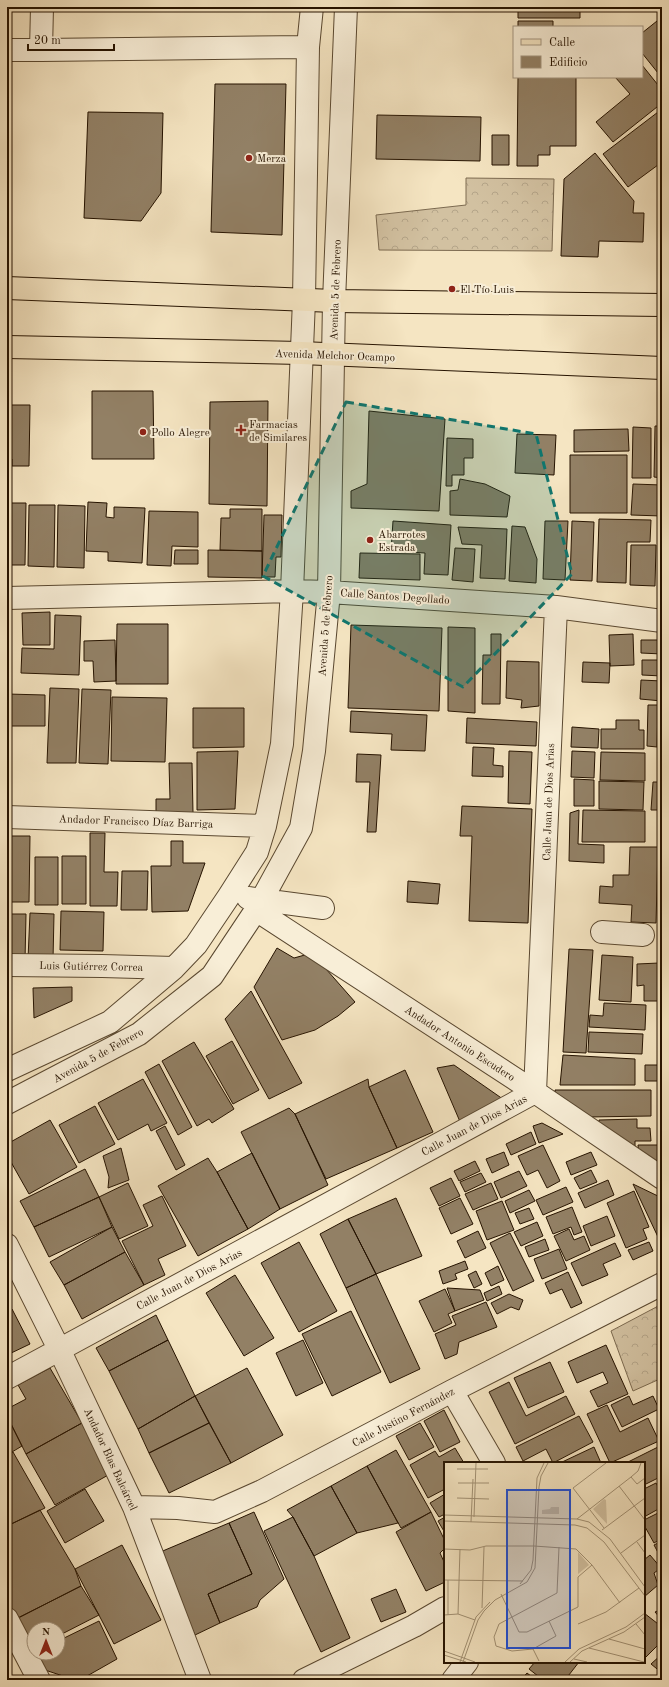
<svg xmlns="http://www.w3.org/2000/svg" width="669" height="1687" font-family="'Old Standard TT',serif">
<defs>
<pattern id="forest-crowns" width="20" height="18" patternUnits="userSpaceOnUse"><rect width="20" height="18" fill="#d2c1a1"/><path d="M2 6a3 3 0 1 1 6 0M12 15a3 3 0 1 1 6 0" fill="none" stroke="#b4a589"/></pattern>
</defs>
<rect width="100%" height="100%" fill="#f5e5c2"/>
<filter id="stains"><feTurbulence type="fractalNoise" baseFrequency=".005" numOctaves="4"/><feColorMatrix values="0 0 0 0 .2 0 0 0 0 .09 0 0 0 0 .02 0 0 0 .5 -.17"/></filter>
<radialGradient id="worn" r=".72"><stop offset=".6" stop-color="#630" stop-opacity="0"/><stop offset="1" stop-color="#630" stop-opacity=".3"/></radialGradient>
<!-- forest -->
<path fill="url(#forest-crowns)" stroke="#7c6a50" d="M466,178L554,179L552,251L379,250L376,215L466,205Z
M662,1304V1378L633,1391L611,1331Z"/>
<!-- building -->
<path fill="#928065" stroke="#261300" d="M518,7H580V18H518Z
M662,17V78L642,53V33Z
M518,21H553V27H518Z
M642,65L662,90V103L613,142L596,122L630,94L615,77H642Z
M518,77H576V146H550V155H538V166H517Z
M215,84H286L282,235L211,232Z
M662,109V162L628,187L603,154Z
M88,112L163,113L161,193L141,221L84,218Z
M377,115L481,117L480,161L376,159Z
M492,135H509V165H492Z
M595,153L634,201L633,213H644L643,242L599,241L598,257L561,256L564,179Z
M92,391H153L154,459H92Z
M268,401L267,506L209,504L210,402Z
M7,405H30L29,466H12V459H7Z
M369,411L445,419L439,511L351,508V491L367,484Z
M655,426H662V478L654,477Z
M633,427L651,428V478H632Z
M628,429L629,451L574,452V430Z
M517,434L556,435L554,475L515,473Z
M447,438L473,439V458H464V475H452V486H446Z
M570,455H627V513H570Z
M460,479L485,484L510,496L507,517L450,515V491L458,490Z
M633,484L662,485V516L631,515Z
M88,502L107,503L106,517L114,518V507L145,508L142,563L108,561V552L86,551Z
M7,503H26L25,565H7Z
M29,505H55L54,567L28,566Z
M58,505L85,506L84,568L57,567Z
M230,509H262V551L220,550L221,518H230Z
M149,511L198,512V547L172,546L171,566L147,565Z
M264,515H282L281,557H276L275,577H262Z
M599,519L651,520L650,542H627L626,583L597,582Z
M393,521L451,525L448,575L424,574L425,553L391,551Z
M545,521H568L565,580L543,579Z
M572,521L594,522L592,581L570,580Z
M512,526L525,527L537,559L536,583L509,581Z
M458,527L507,529L505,579L480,578L482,545L462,544Z
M631,545H656L655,586L630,585Z
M455,548L475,549L473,582L452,580Z
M175,550H198V564H174Z
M208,550L262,551V578L208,577Z
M360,553L420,554V580L359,578Z
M50,612V645H23L22,613Z
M55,615L81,616L79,675L21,673L22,648L54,649Z
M117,624H168V684H116Z
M351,625L442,628L439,711L348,708Z
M448,627L475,628V713L448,711Z
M491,634H501L500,704H482L483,655H491Z
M633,634L634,665L610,666L609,635Z
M115,640L116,681L94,682L93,661H84V641Z
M641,640H662V654L641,653Z
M642,660H662V676L642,675Z
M507,661L539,662V706L521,708L522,700L506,698Z
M583,662L610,663L609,683L582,682Z
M641,680L662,681V701L640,699Z
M50,688L79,689L76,763H47Z
M82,689L111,690L108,764L79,763Z
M7,694L45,695V726H7Z
M112,697L167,698L165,762L111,761Z
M648,705H658L657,747L647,746Z
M193,708H244V747L193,748Z
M351,711L427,715L425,751L391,750L392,734L350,732Z
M467,718L537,722L536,746L466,743Z
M616,720H639V730H644V749H601V729H616Z
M572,727L599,729L598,748L571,747Z
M473,747L494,748L493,765L503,766V777L472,776Z
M238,751L235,809L197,810V752Z
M509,751L532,752L530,804L508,803Z
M572,751L595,752L594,778L571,777Z
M601,752L645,753V781L600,780Z
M357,754L381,755L376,832H367L370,782H356Z
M169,763H192L193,813L156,814V799H170Z
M574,779L594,780V806H574Z
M599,781L644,782L643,810L599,809Z
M653,782H662V810H651Z
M462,806L532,809L528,923L469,921L472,836H460Z
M579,810L578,844L604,845V863L569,861L570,813Z
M583,810L645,811V842H582Z
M90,833H105L104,872H118L117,906H90Z
M7,836H30L29,902H7Z
M171,841H183V863H205L188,911L152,912L151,866H171Z
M630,847H658L656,923L631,922L632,905L599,903L600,886L613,887V875H629Z
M62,856H86V904H62Z
M35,857H58V905H35Z
M122,871H148L147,910H121Z
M662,873V924H660Z
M408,881L440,884L438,904L407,902Z
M61,911L104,912L103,951L60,950Z
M30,913L54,914L53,960L28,959Z
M7,914H26L25,961L7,960Z
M277,948L294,958L312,953L355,1002L338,1016L315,1030L282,1040L254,987Z
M569,949L593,950L586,1053L563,1052Z
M602,955L633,957L631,1002L599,1000Z
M659,963V1001H644V985L637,986V964Z
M72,987V1001L34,1018L33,988Z
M251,991L302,1083L269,1099L225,1019Z
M604,1003L646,1005L645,1030L589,1027L590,1015L603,1016Z
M589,1032L643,1034L642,1054L588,1052Z
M232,1041L259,1090L233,1104L206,1056Z
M194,1042L234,1109L212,1123L209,1119L197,1126L162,1061Z
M563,1055L635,1059V1085H560Z
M159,1064L192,1127L178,1135L145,1072Z
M454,1065L510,1104L461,1124L437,1068Z
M645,1065H662V1081H645Z
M405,1070L433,1132L397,1148L369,1087Z
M143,1079L167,1123L151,1131L148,1124L118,1140L98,1103Z
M368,1079L369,1087L397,1148L326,1179L295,1114Z
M555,1090H651V1116L588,1117L556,1101Z
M658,1092H662V1117H658Z
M95,1106L115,1144L79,1163L59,1125Z
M289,1108L295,1114L328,1185L280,1209L241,1132Z
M637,1119V1128H650L651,1141H635V1154L599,1131V1120Z
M50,1120L77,1167L29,1194L7,1155V1144Z
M542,1123L563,1134L539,1143L533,1126Z
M165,1126L185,1165L176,1170L156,1131Z
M531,1132L536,1144L511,1155L506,1144Z
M658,1132H662V1170L639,1155L638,1145H658Z
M543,1145L560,1181L547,1188L538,1170L527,1175L518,1156Z
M121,1148L129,1180L108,1188L109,1177L103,1156Z
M504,1152L509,1165L492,1173L486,1159Z
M591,1152L597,1165L571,1175L566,1162Z
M252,1153L280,1209L248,1229L217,1172Z
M208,1158L217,1172L248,1229L198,1256L158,1186Z
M475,1161L480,1171L459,1181L454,1171Z
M85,1169L99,1197L34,1227L20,1201Z
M591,1170L597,1182L580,1189L574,1178Z
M519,1171L527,1186L501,1198L494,1182Z
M481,1173L486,1182L465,1192L460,1182Z
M451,1178L460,1196L439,1206L430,1188Z
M608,1180L614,1195L585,1208L578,1193Z
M128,1183L148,1226L119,1239L99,1197Z
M491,1183L498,1199L473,1210L465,1194Z
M633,1184L662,1198V1235L658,1237Z
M566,1187L573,1202L543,1215L536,1200Z
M529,1190L535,1201L510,1213L505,1201Z
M634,1191L649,1227L643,1229L647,1239L626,1248L607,1203Z
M162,1196L186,1246L158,1259L165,1275L144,1285L122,1241L153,1226L143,1205Z
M99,1197L112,1227L49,1257L34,1227Z
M396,1198L422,1256L376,1274L348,1219Z
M460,1198L473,1224L451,1234L439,1208Z
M502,1201L514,1230L487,1240L476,1211Z
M572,1207L582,1232L574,1235L571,1227L553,1234L546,1217Z
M529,1208L534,1219L520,1224L515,1213Z
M607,1216L615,1236L591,1246L583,1226Z
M348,1219L376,1274L346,1288L320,1234Z
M537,1222L543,1236L521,1246L514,1232Z
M112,1227L125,1252L64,1285L50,1262Z
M569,1229L574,1240L584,1236L590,1250L566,1261L554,1236Z
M478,1231L486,1248L465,1258L457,1241Z
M510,1233L534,1281L513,1291L490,1243Z
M545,1239L549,1250L529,1257L525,1247Z
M299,1242L337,1311L299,1332L261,1263Z
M649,1242L653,1251L633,1260L628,1250Z
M615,1243L621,1256L603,1264L608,1275L582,1286L571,1263Z
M559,1249L567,1269L542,1279L534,1259Z
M125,1252L144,1285L82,1319L64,1285Z
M465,1261L468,1269L455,1274L457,1279L443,1284L439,1271Z
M498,1266L504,1280L491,1286L485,1273Z
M476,1271L482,1284L474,1288L468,1275Z
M568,1272L582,1303L571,1308L562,1289L550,1294L545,1283Z
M376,1274L420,1369L390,1383L346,1288Z
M235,1275L274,1338L244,1356L206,1293Z
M499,1286L502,1294L487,1301L484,1293Z
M447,1288L480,1290L484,1300L455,1311Z
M445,1289L455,1311L448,1314L452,1323L434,1332L419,1301Z
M509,1294L523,1300L519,1310L511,1307L497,1314L491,1303Z
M486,1302L497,1327L459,1342L457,1354L445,1359L435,1334L456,1325L452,1316Z
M12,1309L30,1344L7,1355V1312Z
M351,1311L381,1372L332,1396L302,1334Z
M156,1315L168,1340L109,1371L96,1348Z
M168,1340L195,1396L138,1429L109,1371Z
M303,1340L323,1383L296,1396L276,1353Z
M606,1345L628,1394L598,1407L590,1391L608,1383L603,1372L577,1383L568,1362Z
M550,1362L564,1392L528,1408L514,1378Z
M50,1368L82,1423L26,1454L7,1416V1409L26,1399L18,1385Z
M247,1368L283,1435L231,1463L195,1396Z
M509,1382L526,1416L566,1396L575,1414L515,1444L489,1392Z
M195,1396L209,1423L149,1453L138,1429Z
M629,1396L633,1405L653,1396L659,1409L622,1427L611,1405Z
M607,1405L620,1432L648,1418L659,1441L610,1463L587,1414Z
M444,1410L460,1442L440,1452L424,1421Z
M7,1416L22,1446L7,1455Z
M579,1416L593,1442L553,1463L546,1449L523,1461L516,1447Z
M82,1423L110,1474L55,1505L26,1454Z
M209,1423L231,1463L169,1493L149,1453Z
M420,1423L434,1447L409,1460L396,1436Z
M594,1447L601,1463H560Z
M658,1447L662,1456V1476L644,1485V1463H626Z
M455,1448L464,1463H445V1489L428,1498L410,1465L435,1451L439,1457Z
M396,1450L431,1512L401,1528L367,1466Z
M13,1452L45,1508L7,1526V1455Z
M367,1466L398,1523L357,1533L331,1486Z
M656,1483L662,1494V1507L644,1517V1489Z
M331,1486L357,1533L314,1556L293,1517L287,1510Z
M85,1489L104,1521L65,1543L47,1511Z
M445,1494V1514L439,1517L430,1503Z
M40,1510L75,1569L81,1586L16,1619L7,1602V1526Z
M662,1511V1538L654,1543L644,1525V1520Z
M254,1512L284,1579L260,1600L257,1607L220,1623L208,1594L252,1574L229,1523Z
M431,1512L445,1541V1548L440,1553L445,1564V1582L426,1591L396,1532Z
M293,1517L314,1556L350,1638L321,1652L264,1531Z
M445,1517V1533L438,1521Z
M229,1523L252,1574L208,1594L220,1623L195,1635L158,1553Z
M662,1541V1560L654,1545Z
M122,1545L161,1620L114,1644L75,1569Z
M650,1555L661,1568L654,1573L658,1585L644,1597V1560Z
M81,1586L99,1615L58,1636V1629H34V1648L16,1619Z
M396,1589L406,1612L381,1622L371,1599Z
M662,1609V1620L655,1612Z
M644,1613L662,1627V1641L645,1658L644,1657Z
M99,1621L117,1659L80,1680H75L45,1670L38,1653H58V1641Z
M662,1654V1673L651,1664Z
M535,1662H579L565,1680H543L529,1669Z
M527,1673L536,1680H521Z"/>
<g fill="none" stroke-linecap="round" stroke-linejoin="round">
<defs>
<path id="minor" d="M42,7L41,50L308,47
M7,50H41
M7,598L292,591L329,592L556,607L662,621
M7,817L265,826
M248,898L323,908
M256,910L535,1092L662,1178
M602,932L643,935
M7,965L102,966L174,968
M7,1070L110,1022L174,968L196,945L229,896L257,852L265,826L282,744L292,591L304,300L308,47L312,7
M7,1103L139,1034L212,976L256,910L301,828L314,751L329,592L334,301L346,7
M7,1245L59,1349L134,1507L200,1680
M7,1378L535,1092L556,607
M452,1391L494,1463
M134,1507L178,1508L215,1512L262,1491L452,1391L662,1284
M7,1619L39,1680
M304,1680L414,1626L445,1608
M453,1680L467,1662"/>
<path id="major" d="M7,288L334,301L662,305
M7,347L301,353L662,368"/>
</defs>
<!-- minor casing -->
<use href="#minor" stroke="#5a4830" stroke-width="24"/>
<!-- major casing -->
<use href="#major" stroke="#261300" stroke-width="24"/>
<!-- minor -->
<use href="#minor" stroke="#f8eed7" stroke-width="22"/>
<!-- major -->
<use href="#major" stroke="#f5e5c2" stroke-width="22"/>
</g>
<!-- marked area -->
<path fill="#0f766e" fill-opacity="0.2" stroke="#0f766e" stroke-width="3" stroke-dasharray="8 5" stroke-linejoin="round" d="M346,402L536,434L572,574L463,687L263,576Z"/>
<!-- markers -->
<g fill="#8f2418" stroke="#f8eed7" stroke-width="1.5">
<circle cx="249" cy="158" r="4"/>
<circle cx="452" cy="289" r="4"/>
<path d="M239 424h4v4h4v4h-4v4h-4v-4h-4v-4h4z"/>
<circle cx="143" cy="432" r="4"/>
<circle cx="370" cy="540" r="4"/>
</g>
<g text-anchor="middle" stroke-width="4" stroke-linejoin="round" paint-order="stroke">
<!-- poi labels -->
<g font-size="11" fill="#261300" stroke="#f8eed7" text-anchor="start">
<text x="257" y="162">Merza</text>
<text x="460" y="293">El Tío Luis</text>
<text x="249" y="428">Farmacias<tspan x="249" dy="13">de Similares</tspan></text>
<text x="151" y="436">Pollo Alegre</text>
<text x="378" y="538">Abarrotes<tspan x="378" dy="13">Estrada</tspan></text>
</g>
<!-- street labels -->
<g font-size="11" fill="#261300" stroke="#f8eed7">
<text transform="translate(335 290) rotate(-88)" y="4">Avenida 5 de Febrero</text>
<text transform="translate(335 355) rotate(2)" y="4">Avenida Melchor Ocampo</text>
<text transform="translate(395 596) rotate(4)" y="4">Calle Santos Degollado</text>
<text transform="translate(325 626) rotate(-86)" y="4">Avenida 5 de Febrero</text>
<text transform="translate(548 802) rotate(-88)" y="4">Calle Juan de Dios Arias</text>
<text transform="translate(136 821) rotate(2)" y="4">Andador Francisco Díaz Barriga</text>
<text transform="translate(91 966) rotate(1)" y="4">Luis Gutiérrez Correa</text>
<text transform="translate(460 1043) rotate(33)" y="4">Andador Antonio Escudero</text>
<text transform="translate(98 1055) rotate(-29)" y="4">Avenida 5 de Febrero</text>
<text transform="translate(474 1125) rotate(-28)" y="4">Calle Juan de Dios Arias</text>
<text transform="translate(189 1279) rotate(-28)" y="4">Calle Juan de Dios Arias</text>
<text transform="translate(403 1417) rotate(-28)" y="4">Calle Justino Fernández</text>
<text transform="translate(111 1459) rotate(65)" y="4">Andador Blas Balcárcel</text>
</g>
</g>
<!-- overview -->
<g transform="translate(444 1462)">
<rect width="201" height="201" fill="#f5e5c2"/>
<path d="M160,37L162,38L163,62L149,47ZM107,45H115V52H98V48L106,47ZM134,90L145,103L134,112Z" fill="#d2c1a1"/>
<path fill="none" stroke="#a29174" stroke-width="1" d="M13,7H44M187,15L193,22L201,16M14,21H45M175,24L201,58M13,36L45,37M0,53L133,57L145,60L166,77L201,125M30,55L32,1M133,57L187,15L194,9L197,1M0,59L131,63L143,66L160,80L201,134M27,60L29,17M160,66L129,26L162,1M158,68L201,36M193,80L201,91M0,87L26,88L42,84H90L132,87L148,103L176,141M177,91L201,73M0,118L79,119M4,118V153M76,122L87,108L89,98L93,16L100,1M57,132L75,170H83L134,145V115L148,103M38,146L40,85M14,152L16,87M0,153L14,152L31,158M105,159L112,174L89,187L68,189L52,184L50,175L55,162L113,131L115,85M134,162L162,150L195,126M192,162L201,173M165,177L201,187M145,186L200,200M89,187L95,199M0,189L31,200M0,193L22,200M130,197L143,200M16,200L32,155L46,140M19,200L34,158L40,149L51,138L83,120L91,106L95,25L97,14L104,1M121,200L135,187L182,165L201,151M126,200L138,189L180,170L201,155"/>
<path fill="#1d4ed8" fill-opacity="0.15" stroke="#1d4ed8" stroke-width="2" d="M63,28H126V186H63Z"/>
<rect width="201" height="201" fill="none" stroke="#261300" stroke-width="2"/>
</g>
<!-- margin -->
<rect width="669" height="1687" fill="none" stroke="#f5e5c2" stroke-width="24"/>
<rect x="8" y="8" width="653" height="1671" fill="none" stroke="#261300" stroke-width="2"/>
<rect x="12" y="12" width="645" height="1663" fill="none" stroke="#261300"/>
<!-- legend -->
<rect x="513" y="26" width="130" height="52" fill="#f8eed7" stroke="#a49681"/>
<rect x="521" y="39" width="20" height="6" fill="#f5e5c2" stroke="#a49681"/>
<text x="549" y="46" font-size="12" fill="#261300">Calle</text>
<rect x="521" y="56" width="20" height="12" fill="#928065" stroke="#a49681"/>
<text x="549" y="66" font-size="12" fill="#261300">Edificio</text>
<!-- north arrow -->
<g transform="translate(46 1641)"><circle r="19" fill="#f8eed7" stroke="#a49681"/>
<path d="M0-3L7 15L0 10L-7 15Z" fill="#8f2418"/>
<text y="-6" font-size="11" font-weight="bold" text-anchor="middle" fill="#261300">N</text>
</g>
<!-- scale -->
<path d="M28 44v6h86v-6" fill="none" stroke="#261300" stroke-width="2"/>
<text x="34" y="44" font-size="12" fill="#261300" stroke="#f8eed7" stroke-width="3" paint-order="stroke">20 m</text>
<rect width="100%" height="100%" filter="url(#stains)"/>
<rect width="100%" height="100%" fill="url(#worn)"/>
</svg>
